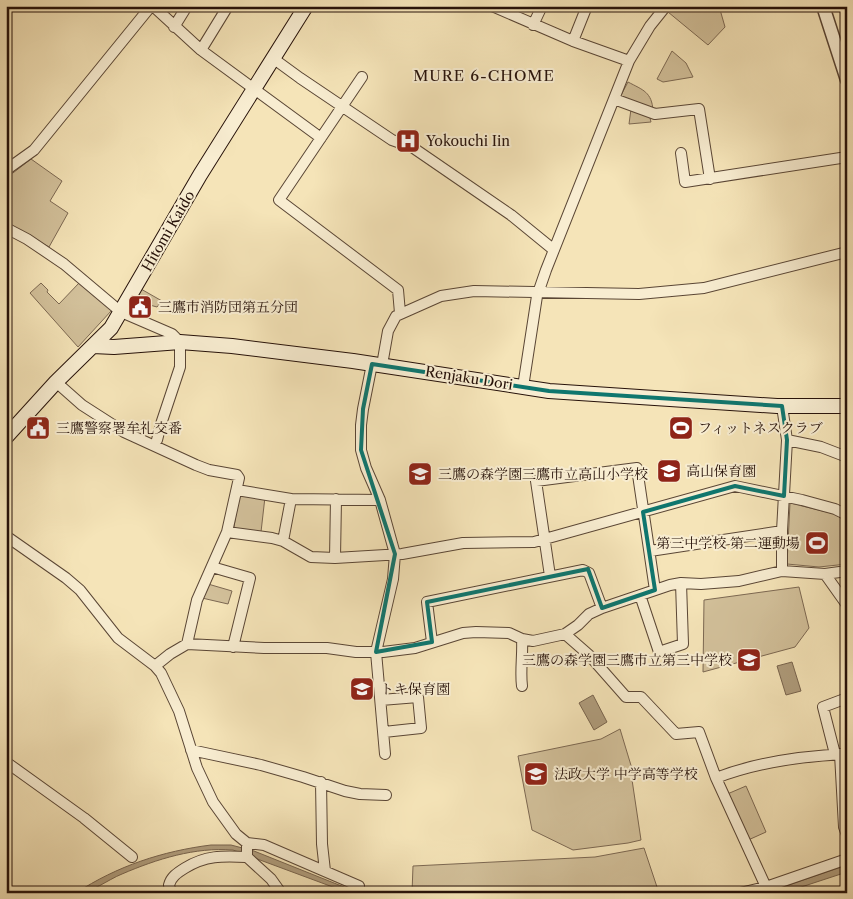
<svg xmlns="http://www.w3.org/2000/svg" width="853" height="899" font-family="'Libre Caslon Text','Noto Serif JP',serif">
<rect width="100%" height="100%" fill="#f5e4b8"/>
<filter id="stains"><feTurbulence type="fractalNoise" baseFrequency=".004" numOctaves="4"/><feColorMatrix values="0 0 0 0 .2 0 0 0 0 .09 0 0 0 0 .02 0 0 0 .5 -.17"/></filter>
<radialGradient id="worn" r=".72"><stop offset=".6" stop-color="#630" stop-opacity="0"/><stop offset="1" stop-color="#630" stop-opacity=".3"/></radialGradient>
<!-- green -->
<path fill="#d2c09a" stroke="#7c6852" d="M673,6H719L725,27L708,45L668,12Z
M672,51L686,63L693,77L663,82L657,79Z
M628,82C643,90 652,92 653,111L620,97Z
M631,109L649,114L651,122L629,124Z
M31,159L62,181L50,201L68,213L49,247L6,223V180L9,176Z
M41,283L48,290L47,292L59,304L79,283L112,310L78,347L30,293Z
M141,289L162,301L157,307L146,304L136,298Z
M239,495L265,497L261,532L236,530L234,527Z
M790,503L835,514L847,522V564L819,567L787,564Z
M208,584L232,591L228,604L202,598Z
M799,587L809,628L795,647L703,672L704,600Z
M620,729L633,772L631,773L641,840L628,843L573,850L532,830L518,756L601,739Z
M746,786L766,832L746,841L725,795Z
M644,848L659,893H412L413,866L595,857Z"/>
<!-- water -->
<path fill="#af9c7c" stroke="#78644e" d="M792,662L801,691L786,695L777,666Z
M593,695L607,722L594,730L579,703Z
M211,845H231L254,851L359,893H349L233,850C195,847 157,859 122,874C107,880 92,893 76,893C117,866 163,851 211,845Z
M847,865V872L783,893H765Z"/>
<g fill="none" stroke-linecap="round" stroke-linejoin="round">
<defs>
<path id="minor" d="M153,6L201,50L321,138
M492,6L573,41L629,61
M533,25L542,6
M174,27L187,6
M573,41L587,6
M201,50L228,6
M274,59L300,78L392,140L412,147L511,215L554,250
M362,77L279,200L398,290L400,313
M614,99L655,114L699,109L710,179
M681,153L685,182L847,157
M6,170L34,150L151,6
M6,228L27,239L64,264L121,312L172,334L180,342V367L161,424L157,440
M372,364L363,409L361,425V450L366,468L380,500L395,554L393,579L376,652L385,754
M382,365L388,331L396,316L441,296L474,291L639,294L704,288L847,252
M56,382L82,405L124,432L196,465L209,470L237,475L239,478L227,532L272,538L283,541L311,557L335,558L402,554L463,543L534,542L735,486L802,500L835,509L847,515
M523,387L537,296L546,270L629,61L650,26L666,6
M787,440L821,447L847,457
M237,490L291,499L380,500
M6,536L66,578L80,590L118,638L155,666L161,673L179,711L197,768L213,802L236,834L247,843V857L271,879L281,893
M283,541L291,499
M650,551L782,531
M335,558L336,499
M212,567L250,578L233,647
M782,571V531L787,440L782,406
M825,574L847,605
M550,576L536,481L637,468L655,590
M640,595L659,652L683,644L681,583
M565,634L589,655L626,697H641L676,734L699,732L716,778L766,887
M432,642L427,602L583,570L589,573L602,608L670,585L681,583L701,584L739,581L782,571L825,574L847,571
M187,644L264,648H327L356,652H383L415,648L463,633L476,632L509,633L522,639L533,641L565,634L578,625L589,614L602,608
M155,666L170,654L187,644L197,600L227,532
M522,686C520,671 523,655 522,639
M381,700L418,697L421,728L384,732
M191,750L261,765L303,777L345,791L360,794L386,795
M835,754L823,707L847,698
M840,754L844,827L847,835
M6,762L84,818L132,857
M716,778C757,762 803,756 847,754
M321,782L322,844L325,871
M247,843L264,845L359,886
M171,893L169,885C171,877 177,873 185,868C206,855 223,856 247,857
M740,893L766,887L847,859"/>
<path id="tertiary" d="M823,6L847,80"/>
<path id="secondary" d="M93,346L114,347L180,342L232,346L353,361L549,391L777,406H847
M6,437L56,382L111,328L200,175L306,6"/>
</defs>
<!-- minor casing -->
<use href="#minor" stroke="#5a4635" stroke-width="12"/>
<!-- tertiary casing -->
<use href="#tertiary" stroke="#5a4635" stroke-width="15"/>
<!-- secondary casing -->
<use href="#secondary" stroke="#261109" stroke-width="16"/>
<!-- minor -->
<use href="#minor" stroke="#f8edd1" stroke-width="10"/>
<!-- tertiary -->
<use href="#tertiary" stroke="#f8edd1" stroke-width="12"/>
<!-- secondary -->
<use href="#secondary" stroke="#f8edd1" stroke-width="14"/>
</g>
<!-- marked area -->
<path fill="none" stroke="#0f766e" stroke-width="4" stroke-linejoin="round" d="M372,364L549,391L782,406L787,440L784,496L735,486L643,512L655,590L602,608L588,569L427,602L432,642L376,652L395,554L361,450L363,409Z"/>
<!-- icons -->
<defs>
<symbol id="hospital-square" viewBox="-11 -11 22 22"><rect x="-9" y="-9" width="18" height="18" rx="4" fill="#8f2418" stroke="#f8edd1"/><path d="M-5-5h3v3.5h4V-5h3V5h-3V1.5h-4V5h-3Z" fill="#fff"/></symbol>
<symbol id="civic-square" viewBox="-11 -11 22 22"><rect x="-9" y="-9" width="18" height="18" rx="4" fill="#8f2418" stroke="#f8edd1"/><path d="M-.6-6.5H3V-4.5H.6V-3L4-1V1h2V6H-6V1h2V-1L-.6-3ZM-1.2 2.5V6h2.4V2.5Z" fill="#fff"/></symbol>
<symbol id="stadium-square" viewBox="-11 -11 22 22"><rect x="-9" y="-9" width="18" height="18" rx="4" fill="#8f2418" stroke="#f8edd1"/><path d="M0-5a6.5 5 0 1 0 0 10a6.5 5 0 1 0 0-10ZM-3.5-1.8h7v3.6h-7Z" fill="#fff"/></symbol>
<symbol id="school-square" viewBox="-11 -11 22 22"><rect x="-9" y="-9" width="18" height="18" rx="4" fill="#8f2418" stroke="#f8edd1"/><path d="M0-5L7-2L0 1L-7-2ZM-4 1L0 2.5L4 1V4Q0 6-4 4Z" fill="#fff"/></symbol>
</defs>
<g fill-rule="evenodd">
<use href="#hospital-square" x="394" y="127" width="28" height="28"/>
<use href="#civic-square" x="126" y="293" width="28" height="28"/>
<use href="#civic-square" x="24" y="414" width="28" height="28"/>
<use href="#stadium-square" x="667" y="414" width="28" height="28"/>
<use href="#school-square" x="655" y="457" width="28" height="28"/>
<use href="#school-square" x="406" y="460" width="28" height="28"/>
<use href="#stadium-square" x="803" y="529" width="28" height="28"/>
<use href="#school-square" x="735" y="646" width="28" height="28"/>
<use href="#school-square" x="348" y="675" width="28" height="28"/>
<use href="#school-square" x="522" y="760" width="28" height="28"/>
</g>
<g text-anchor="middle" stroke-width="4" stroke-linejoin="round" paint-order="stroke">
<!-- poi labels -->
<g font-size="14" fill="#261109" stroke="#f8edd1" text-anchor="start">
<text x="426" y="146">Yokouchi Iin</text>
<text x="158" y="312">三鷹市消防団第五分団</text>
<text x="56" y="433">三鷹警察署牟礼交番</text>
<text x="698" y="433">フィットネスクラブ</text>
<text x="686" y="476">高山保育園</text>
<text x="438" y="479">三鷹の森学園三鷹市立高山小学校</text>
<text x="800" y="548" text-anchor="end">第三中学校 第二運動場</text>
<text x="732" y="665" text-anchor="end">三鷹の森学園三鷹市立第三中学校</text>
<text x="380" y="694">トキ保育園</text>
<text x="554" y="779">法政大学 中学高等学校</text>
</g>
<!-- street labels -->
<g font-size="14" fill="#261109" stroke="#f8edd1">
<text transform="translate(168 231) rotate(-60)" y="5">Hitomi Kaido</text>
<text transform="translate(469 378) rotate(9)" y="5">Renjaku Dori</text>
</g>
<!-- neighbourhood labels -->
<g font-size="15" letter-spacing="1" fill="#261109" stroke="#f8edd1">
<text x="484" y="81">MURE 6-CHOME</text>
</g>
</g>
<!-- margin -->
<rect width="853" height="899" fill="none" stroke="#f5e4b8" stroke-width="25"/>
<rect x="8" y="8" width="838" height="884" fill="none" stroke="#261109" stroke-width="2.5"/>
<rect x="12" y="12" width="828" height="874" fill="none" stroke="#261109"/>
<rect width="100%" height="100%" filter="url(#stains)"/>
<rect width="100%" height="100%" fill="url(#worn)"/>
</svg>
